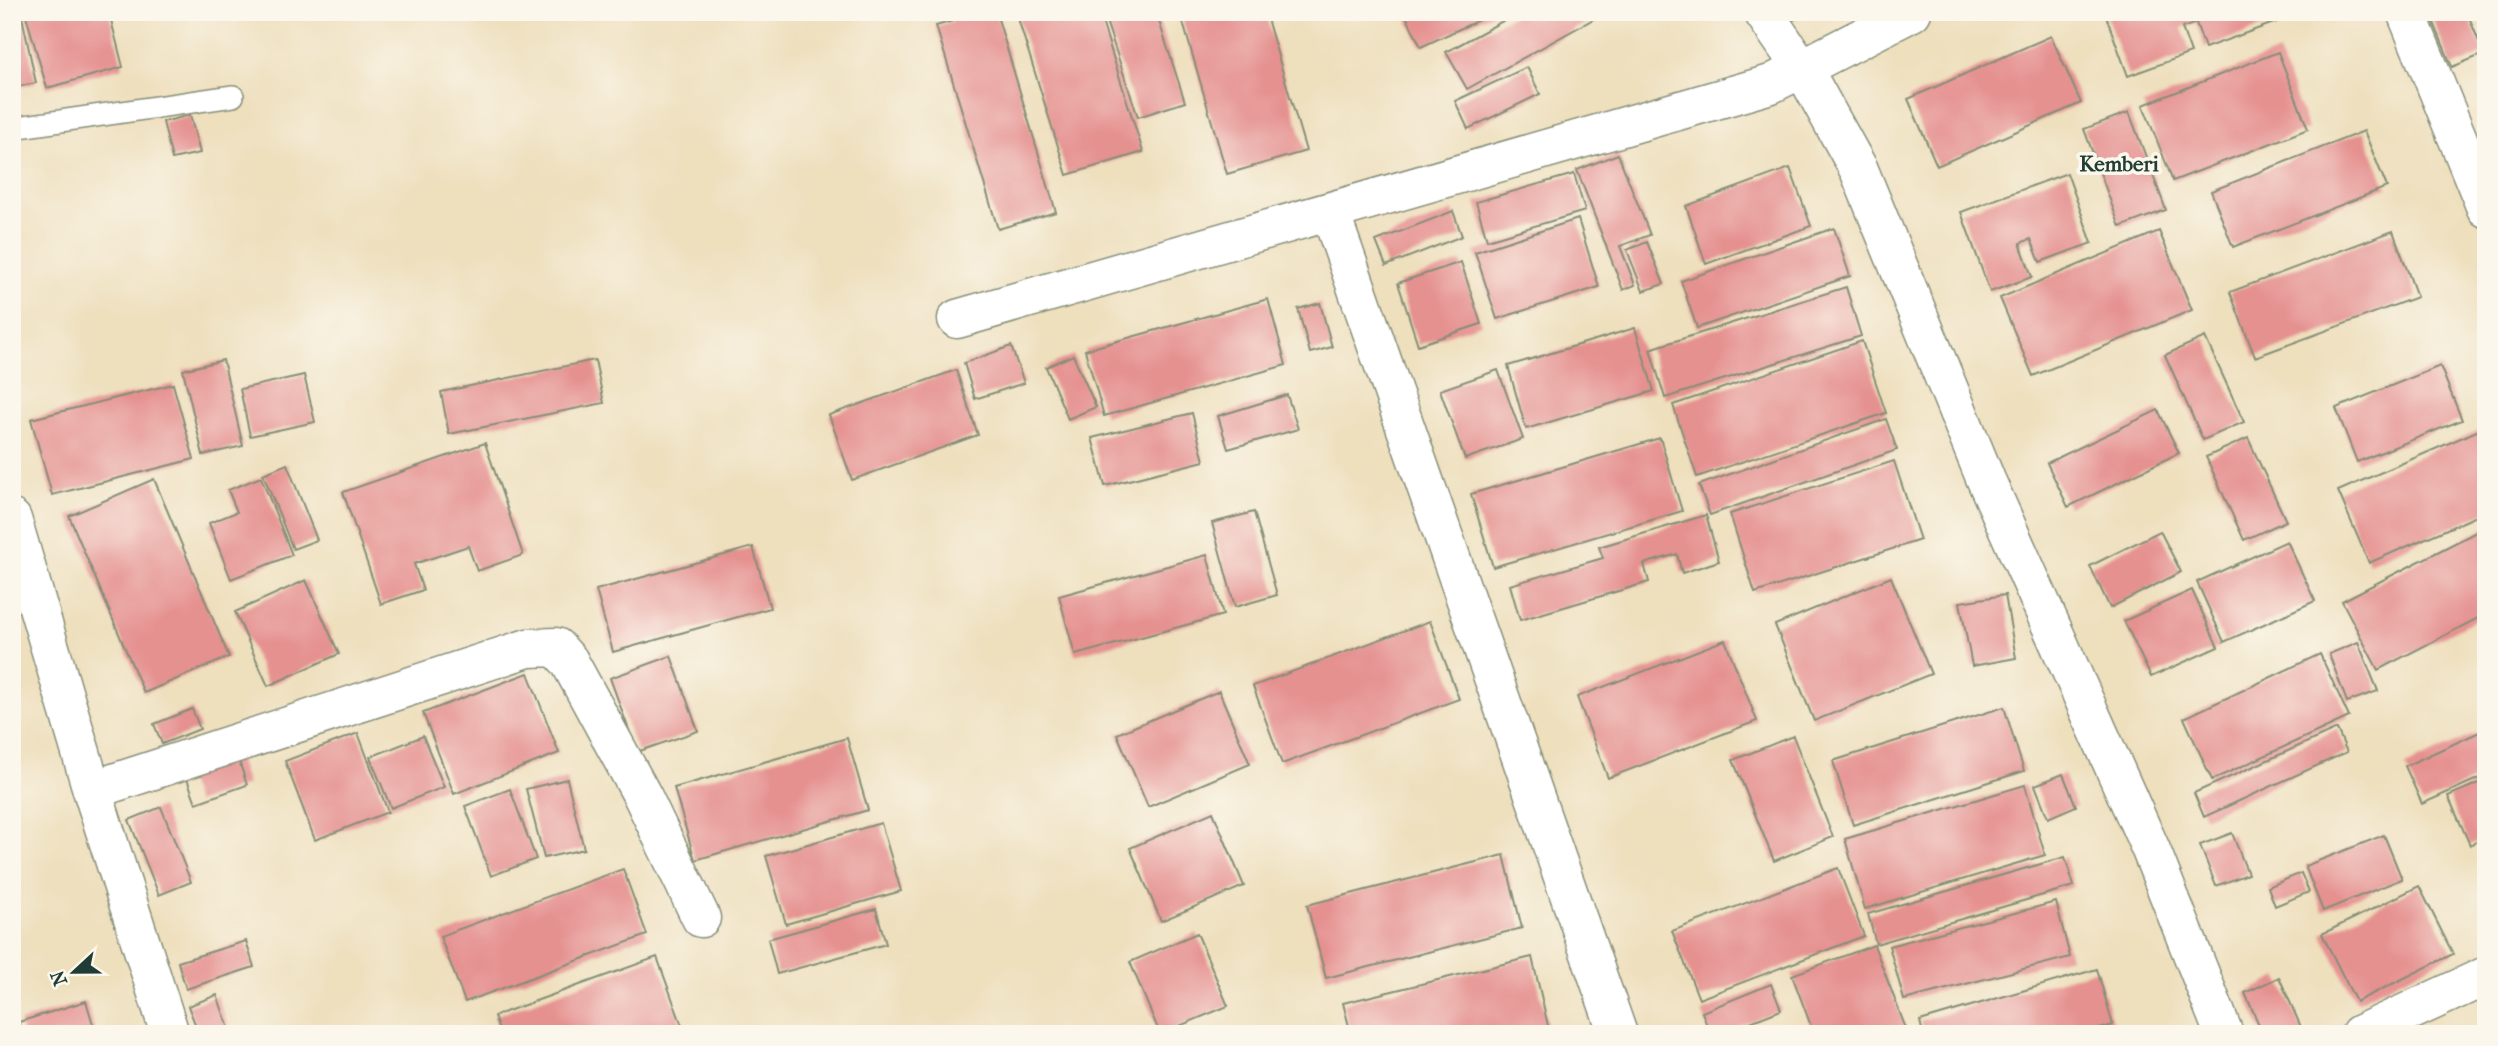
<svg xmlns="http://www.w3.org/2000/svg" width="2498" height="1046" font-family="'IM FELL French Canon',serif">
<rect width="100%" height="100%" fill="#fbf7ec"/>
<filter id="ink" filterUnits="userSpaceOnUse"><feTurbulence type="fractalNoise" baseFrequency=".0143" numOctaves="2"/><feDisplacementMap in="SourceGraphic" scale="14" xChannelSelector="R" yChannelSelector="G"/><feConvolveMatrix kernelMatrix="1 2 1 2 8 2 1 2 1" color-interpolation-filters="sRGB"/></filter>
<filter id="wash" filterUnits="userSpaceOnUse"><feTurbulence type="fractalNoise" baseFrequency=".00686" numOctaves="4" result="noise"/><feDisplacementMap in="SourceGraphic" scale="28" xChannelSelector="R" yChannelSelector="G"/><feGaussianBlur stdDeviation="1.57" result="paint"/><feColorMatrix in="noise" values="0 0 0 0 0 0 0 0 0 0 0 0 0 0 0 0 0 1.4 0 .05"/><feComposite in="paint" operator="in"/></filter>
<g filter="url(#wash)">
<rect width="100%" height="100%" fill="#eedfbd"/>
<g id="blocks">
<!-- building -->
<path fill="#e59190" d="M21,12L36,83L12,88V14Z
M25,12H109L123,67L47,88Z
M983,12H996L1056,212L998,229L936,26Z
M1016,12H1099L1143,152L1067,175Z
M1103,12H1156L1185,102L1138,117Z
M1180,12H1265L1306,151L1227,174Z
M1404,12H1496L1421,47Z
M1519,12H1606L1467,89L1446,52Z
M1789,12H1809L1793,20Z
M2117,12H2301V13L2205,48L2196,23L2182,28L2191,53L2128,76L2106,16Z
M2445,12H2467L2484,54L2452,67L2432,18Z
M2051,36L2081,103L1937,166L1908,99Z
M2278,52L2308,129L2173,181L2143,105Z
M1527,67L1540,94L1468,129L1455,101Z
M2129,112L2166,210L2120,227L2084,129Z
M190,115L200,153L172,159L163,122Z
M2364,131L2387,187L2233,247L2211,191Z
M1618,154L1650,235L1620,246L1635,285L1623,290L1577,170Z
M1790,168L1811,226L1706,264L1686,206Z
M2067,173L2092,243L2040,262L2031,239L2020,243L2032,277L1990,292L1961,212Z
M1574,174L1585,211L1487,240L1476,202Z
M1453,211L1462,236L1386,266L1376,241Z
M1578,219L1599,287L1497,319L1475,252Z
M1834,228L1850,276L1697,328L1681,281Z
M2159,231L2192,310L2033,376L2000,298Z
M2393,231L2417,297L2255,357L2230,292Z
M1647,242L1664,284L1643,291L1627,250Z
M1461,262L1481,324L1418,345L1398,283Z
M1846,287L1861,336L1665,398L1650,349Z
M1268,299L1286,365L1104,416L1085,350Z
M1320,303L1332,347L1310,353L1298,309Z
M1635,328L1654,391L1526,429L1508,366Z
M2205,337L2244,422L2203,440L2165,355Z
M1862,341L1886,413L1697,477L1673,405Z
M1011,346L1024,383L975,399L964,363Z
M1073,355L1096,407L1068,419L1046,367Z
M223,360L243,446L203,455L183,370Z
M595,360L604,403L449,434L441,392Z
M2440,366L2462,420L2357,462L2336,408Z
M956,370L978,435L852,480L829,415Z
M1498,370L1523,439L1465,459L1440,390Z
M304,375L315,422L250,436L240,389Z
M173,384L194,459L52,495L31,419Z
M1287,395L1298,429L1228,449L1218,416Z
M2158,410L2179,453L2068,507L2047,463Z
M1192,413L1204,461L1105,486L1092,438Z
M1886,419L1897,450L1710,515L1699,485Z
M2486,427V512L2369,563L2338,491Z
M1660,438L1682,511L1493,567L1471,494Z
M2248,438L2286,521L2244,540L2206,457Z
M485,443L523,555L477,571L468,546L414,564L423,590L381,604L343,492Z
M1894,461L1920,540L1755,593L1730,514Z
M287,464L317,540L293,549L263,474Z
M261,477L292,555L231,579L209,523L237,512L228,490Z
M154,479L229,657L144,693L69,516Z
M1254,512L1277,595L1235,607L1212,523Z
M1706,515L1719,561L1682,573L1677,554L1644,564L1649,582L1520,620L1510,585L1603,558L1599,547Z
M2486,527V614L2378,670L2342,601Z
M2160,531L2181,572L2110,608L2090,566Z
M2287,541L2315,601L2224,642L2197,582Z
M753,547L770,608L613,652L596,590Z
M1207,555L1223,615L1075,655L1059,596Z
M1891,577L1931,674L1814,721L1775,625Z
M306,580L339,654L268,686L235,612Z
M2192,590L2218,647L2151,677L2124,621Z
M2005,595L2016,658L1972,666L1960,602Z
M1430,621L1459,699L1282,764L1253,686Z
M1725,640L1757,721L1608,778L1577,697Z
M2358,642L2378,691L2347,702L2329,654Z
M2320,654L2349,717L2212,780L2184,718Z
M671,656L698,731L637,752L610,678Z
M528,673L559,753L454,794L423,713Z
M1219,691L1250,764L1148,807L1117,734Z
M2004,707L2024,771L1853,825L1833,761Z
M192,709L200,729L162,744L154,724Z
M2337,729L2347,752L2204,817L2194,793Z
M2486,729V775L2422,804L2405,766Z
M358,733L388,812L315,840L285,761Z
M423,736L444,787L391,808L370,757Z
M1793,736L1833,837L1774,861L1733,760Z
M847,738L868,810L695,860L674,788Z
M238,758L247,785L196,803L186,776Z
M2063,774L2076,806L2048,818L2035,785Z
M567,779L584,849L544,858L526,789Z
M2486,780V838L2470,845L2448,796Z
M2025,785L2045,855L1865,909L1845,839Z
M510,789L536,859L491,876L465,806Z
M161,807L191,882L159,895L129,820Z
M1213,812L1244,886L1161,921L1130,848Z
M881,823L901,891L786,924L766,856Z
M2232,833L2248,874L2216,886L2200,845Z
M2384,835L2402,879L2323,911L2305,866Z
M1504,855L1522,928L1326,978L1307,905Z
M2065,857L2074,886L1876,944L1868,914Z
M1838,868L1864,936L1699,999L1672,931Z
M623,869L647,935L465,1002L440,936Z
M2301,873L2309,892L2275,906L2268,887Z
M2419,886L2453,954L2356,1002L2322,934Z
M2056,902L2070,957L1904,1000L1889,946Z
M876,909L886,944L777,974L768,939Z
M1197,933L1228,1006L1160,1034L1130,962Z
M246,941L254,967L186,989L178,962Z
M1874,945L1908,1034H1814L1792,975Z
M657,957L685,1034H500L494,1016Z
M1532,957L1550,1034H1351L1343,1003Z
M2097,969L2113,1025L2083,1034H1923L1920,1021Z
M2279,977L2304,1034H2263L2245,993Z
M1771,984L1781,1010L1720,1034H1710L1702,1012Z
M217,995L231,1034H199L188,1006Z
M86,1001L96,1034H23L19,1022Z"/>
</g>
</g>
<g filter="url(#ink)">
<use href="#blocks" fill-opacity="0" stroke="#868e78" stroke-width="2"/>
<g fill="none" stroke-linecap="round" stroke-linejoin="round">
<defs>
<path id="lane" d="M12,128L233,96"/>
<path id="street" d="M1763,12L1807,76L1859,170L1986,480L2151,850L2224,1034
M2406,12L2486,208
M1330,212L1618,1034
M957,319L1771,84L1912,12
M12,519L92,790L170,1034
M92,790L528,648L556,647L569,661L643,797L701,918
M2360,1034L2486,976"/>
</defs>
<!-- lane casing -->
<use href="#lane" stroke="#868e78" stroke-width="24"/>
<!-- street casing -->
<use href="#street" stroke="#868e78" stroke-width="41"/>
<!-- lane -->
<use href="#lane" stroke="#fff" stroke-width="21"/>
<!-- street -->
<use href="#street" stroke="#fff" stroke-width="38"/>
</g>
</g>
<g text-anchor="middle" stroke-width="7" stroke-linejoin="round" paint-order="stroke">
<!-- neighbourhood labels -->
<g font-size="21" font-weight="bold" fill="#1f3d34" stroke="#fbf7ec">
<text x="2119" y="171">Kemberi</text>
</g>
</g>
<!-- margin -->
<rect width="2498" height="1046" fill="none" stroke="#fbf7ec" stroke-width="42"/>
<!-- north arrow -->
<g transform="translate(74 972) rotate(248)" stroke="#fbf7ec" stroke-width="5" paint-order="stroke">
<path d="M0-5L12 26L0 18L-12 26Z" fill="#1f3d34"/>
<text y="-10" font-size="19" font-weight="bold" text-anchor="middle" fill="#1f3d34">N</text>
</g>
</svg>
